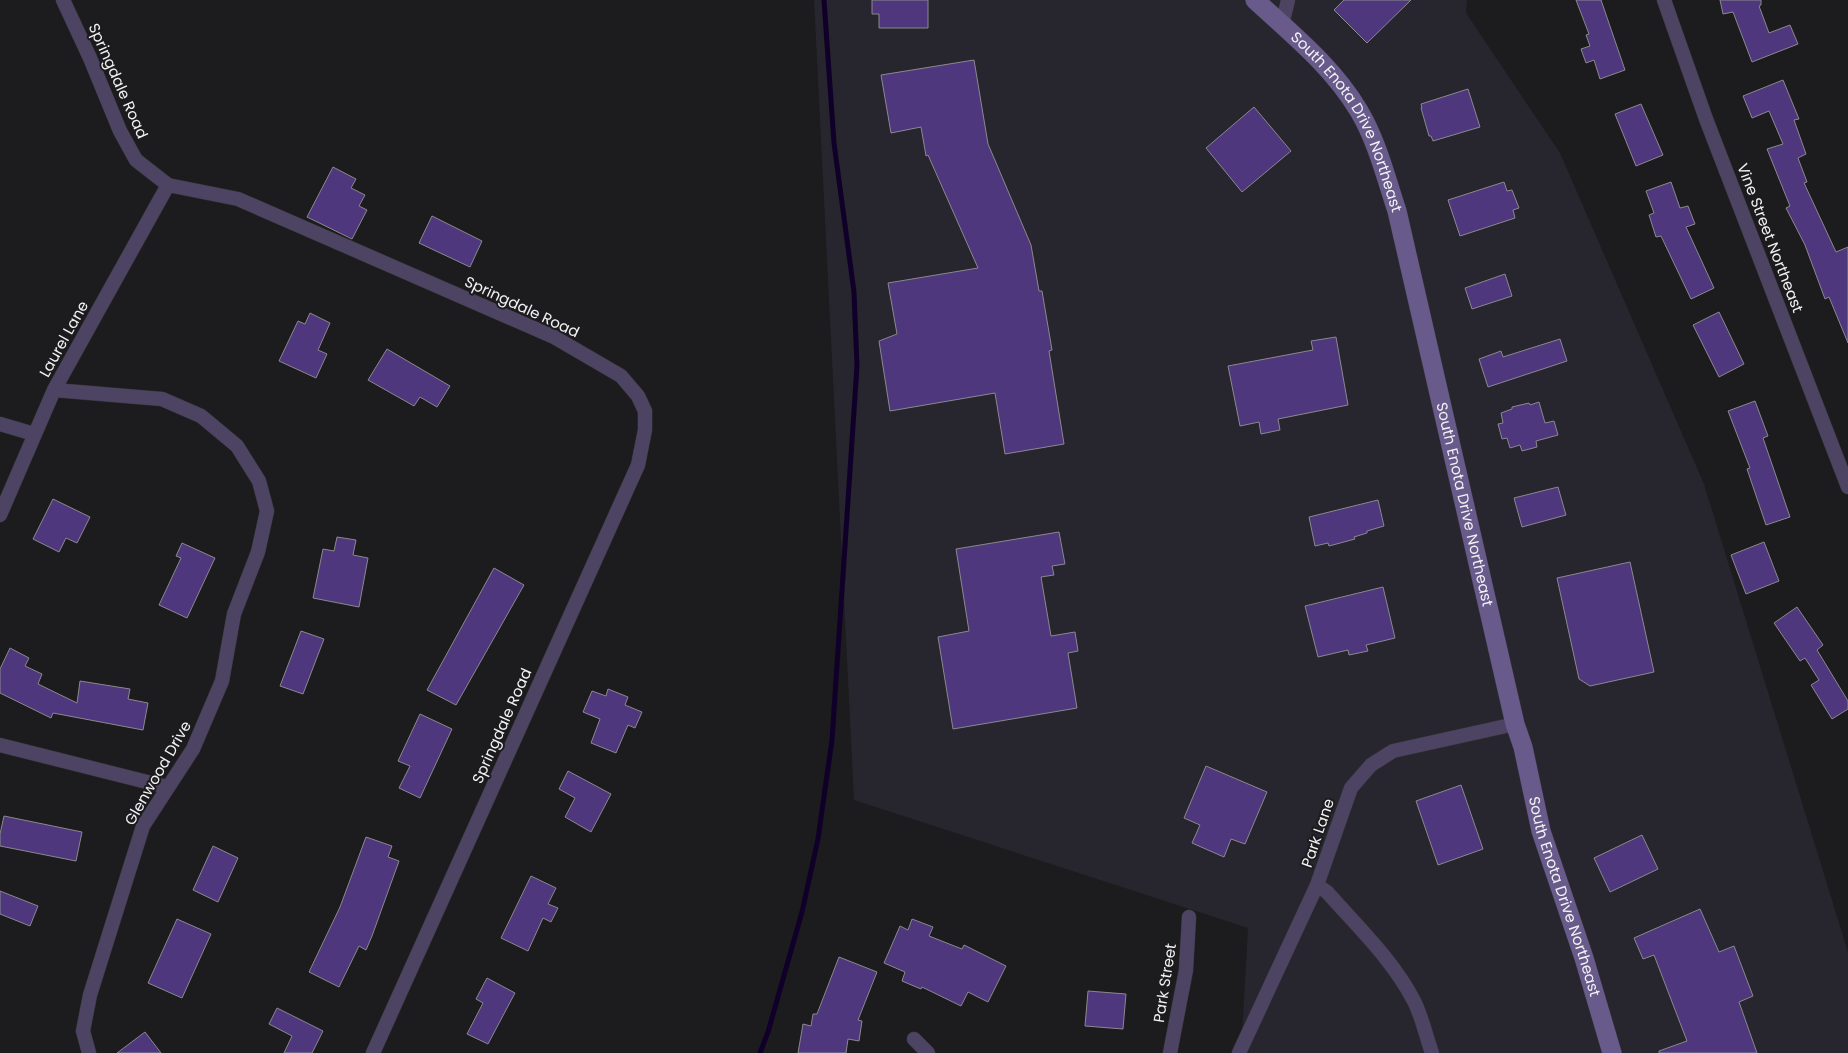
<svg xmlns="http://www.w3.org/2000/svg" width="1848" height="1053" font-family="Poppins,sans-serif">
<rect width="100%" height="100%" fill="#1c1b1e"/>
<!-- built -->
<path fill="#27252d" d="M814,0H1467L1466,13L1560,153L1704,484L1848,952V1053H1241L1248,928L854,800Z"/>
<g fill="none" stroke-linecap="round" stroke-linejoin="round">
<!-- stream -->
<path stroke="#100029" stroke-width="5" d="M760,1053L768,1032L802,912L818,839L832,740L857,366L854,292L834,143L824,0"/>
</g>
<!-- building -->
<path fill="#4f377d" stroke="#8a898d" d="M872,0H928V28H879V14H872Z
M1344,0H1411L1367,43L1334,10Z
M1576,0H1601L1625,70L1600,79L1594,60L1586,63L1581,49L1590,46L1586,35L1589,34Z
M1720,0H1761V5L1759,6L1769,33L1790,25L1798,44L1752,62L1733,12L1723,14Z
M974,60L988,144L1031,245L1039,291H1042L1052,350L1049,351L1064,444L1005,454L995,393L890,411L879,341L897,334L888,283L978,268L928,155L926,156L921,127L891,133L881,75Z
M1783,80L1799,119L1794,120L1806,154L1798,158L1807,182L1804,183L1836,252L1848,247V343L1829,297L1825,299L1805,245L1786,208L1790,206L1767,149L1783,144L1769,111L1752,118L1743,96Z
M1468,89L1480,127L1433,141L1431,136H1429L1421,108H1422L1421,104Z
M1641,104L1663,155L1636,166L1615,114Z
M1254,107L1291,151L1242,192L1206,148Z
M333,167L356,179L351,188L365,195L359,206L367,210L352,239L307,217Z
M1504,182L1507,191L1512,190L1519,208L1513,210L1515,218L1460,236L1448,200Z
M1671,182L1680,208L1688,206L1695,224L1686,227L1714,288L1691,299L1661,236L1656,237L1649,215L1654,213L1646,191Z
M432,216L482,241L470,267L419,243Z
M1505,274L1512,296L1472,309L1465,288Z
M1719,312L1744,364L1719,377L1693,325Z
M310,313L330,323L318,350L327,354L316,378L279,361L298,321L305,324Z
M1336,337L1348,405L1278,419L1280,430L1261,434L1259,422L1240,426L1228,366L1313,350L1311,341Z
M1560,339L1567,361L1488,387L1479,359L1501,351L1503,357Z
M387,349L450,386L437,407L420,397L414,406L368,380Z
M1755,401L1768,436L1763,438L1790,517L1766,525L1747,469L1750,468L1728,411Z
M1539,402L1545,423L1554,421L1558,435L1536,441L1537,447L1522,451L1520,445L1510,448L1507,438L1502,439L1498,424L1503,423L1501,413L1512,409V407L1529,403L1530,405Z
M1558,487L1566,515L1522,527L1514,498Z
M53,499L90,517L77,543L66,538L59,552L33,539Z
M1378,500L1384,526L1367,531V533L1354,537L1355,539L1329,546L1328,543L1315,546L1309,517Z
M1059,532L1065,564L1052,566L1054,575L1041,577L1051,636L1075,632L1078,651L1068,653L1077,708L953,729L938,637L969,631L956,549Z
M337,537L356,540L353,555L368,558L359,607L313,598L323,549L334,551Z
M1764,542L1779,581L1746,594L1731,555Z
M182,543L215,558L187,618L159,605L181,558L176,556Z
M1630,562L1654,672L1590,686L1579,679L1557,578Z
M494,568L524,585L456,705L427,690Z
M1383,587L1395,638L1366,645L1368,651L1349,655L1348,650L1318,657L1305,606Z
M1797,607L1823,645L1817,650L1848,701V709L1832,719L1811,685L1819,680L1805,658L1800,661L1774,623Z
M301,631L324,639L303,694L280,686Z
M10,648L29,658L25,666L42,674L38,684L77,703L80,681L130,689L128,699L148,703L143,730L53,713L51,718L0,693V669Z
M608,689L628,697L625,705L642,712L635,728L628,725L616,753L591,743L600,719L583,712L592,691L606,696Z
M420,714L452,729L420,798L399,788L410,766L398,761Z
M1206,766L1267,792L1245,844L1231,839L1224,857L1192,843L1200,825L1184,818Z
M568,771L611,794L591,832L565,817L575,798L559,789Z
M1461,785L1483,849L1438,865L1416,801Z
M4,816L82,832L76,861L0,846V834Z
M1642,835L1658,869L1610,892L1594,858Z
M366,837L392,846L388,857L399,861L372,936L366,950L359,946L339,987L309,972L340,907Z
M213,846L238,858L218,902L193,890Z
M531,876L556,888L548,904L558,908L551,922L543,918L528,951L501,938Z
M0,891L38,906L30,926L0,914Z
M1700,909L1719,952L1734,946L1753,996L1739,1002L1757,1053H1659V1051L1687,1041L1654,955L1643,959L1634,938Z
M177,919L211,934L182,998L148,983Z
M912,919L933,927L929,936L962,949L964,945L1006,966L988,1002L968,992L961,1006L922,987L921,989L902,981L905,972L884,963L900,926L908,930Z
M839,957L877,972L858,1020L862,1021L859,1041L848,1039L846,1053H798L803,1024L811,1026L813,1014H817Z
M487,978L515,993L488,1044L467,1034L483,1003L476,999Z
M1088,991L1126,994L1123,1029L1085,1026Z
M277,1008L323,1031L312,1053H284L292,1036L269,1024Z
M145,1032L161,1053H117Z"/>
<g fill="none" stroke-linecap="round" stroke-linejoin="round">
<defs>
<path id="minor" d="M63,0L90,58L120,131L136,160L168,185L238,199L554,337L621,376L638,396L645,411V430L638,465L373,1053
M1664,0L1706,119L1848,487
M1282,25L1288,0
M54,390L162,399L201,416L237,446L259,481L267,511L258,552L234,614L222,681L193,749L143,826L90,995L83,1031L89,1053
M0,424L34,434
M0,515L54,390L168,185
M0,745L167,787
M1317,885L1327,892C1357,926 1393,960 1414,1001C1422,1017 1426,1036 1432,1053
M914,1039L928,1053
M1170,1053L1186,970L1189,917
M1239,1053L1317,885L1351,788L1371,765L1393,751L1515,724"/>
<g id="secondary">
<path id="s1" d="M1255,0C1292,34 1333,67 1359,111C1377,141 1386,178 1397,211L1515,724L1523,747L1541,831L1584,958L1612,1053"/>
</g>
</defs>
<!-- minor casing -->
<use href="#minor" stroke="#363538" stroke-width="15"/>
<!-- secondary casing -->
<use href="#secondary" stroke="#363538" stroke-width="20"/>
<!-- minor -->
<use href="#minor" stroke="#4d4463" stroke-width="14"/>
<!-- secondary -->
<use href="#secondary" stroke="#685a8b" stroke-width="19"/>
</g>
<g text-anchor="middle" stroke-width="4" stroke-linejoin="round" paint-order="stroke">
<!-- street labels -->
<g font-size="15" fill="#f2f2f4" stroke="#1c1b1e">
<text transform="translate(118 81) rotate(66)" y="5">Springdale Road</text>
<text dy="5" stroke="none"><textPath href="#s1" startOffset="156">South Enota Drive Northeast</textPath></text>
<text transform="translate(1770 238) rotate(69)" y="5">Vine Street Northeast</text>
<text transform="translate(522 307) rotate(25)" y="5">Springdale Road</text>
<text transform="translate(64 339) rotate(-61)" y="5">Laurel Lane</text>
<text dy="5" stroke="none"><textPath href="#s1" startOffset="561">South Enota Drive Northeast</textPath></text>
<text transform="translate(502 726) rotate(-66)" y="5">Springdale Road</text>
<text transform="translate(158 773) rotate(-60)" y="5">Glenwood Drive</text>
<text transform="translate(1318 833) rotate(-71)" y="5">Park Lane</text>
<text dy="5" stroke="none"><textPath href="#s1" startOffset="966">South Enota Drive Northeast</textPath></text>
<text transform="translate(1165 983) rotate(-81)" y="5">Park Street</text>
</g>
</g>
</svg>
